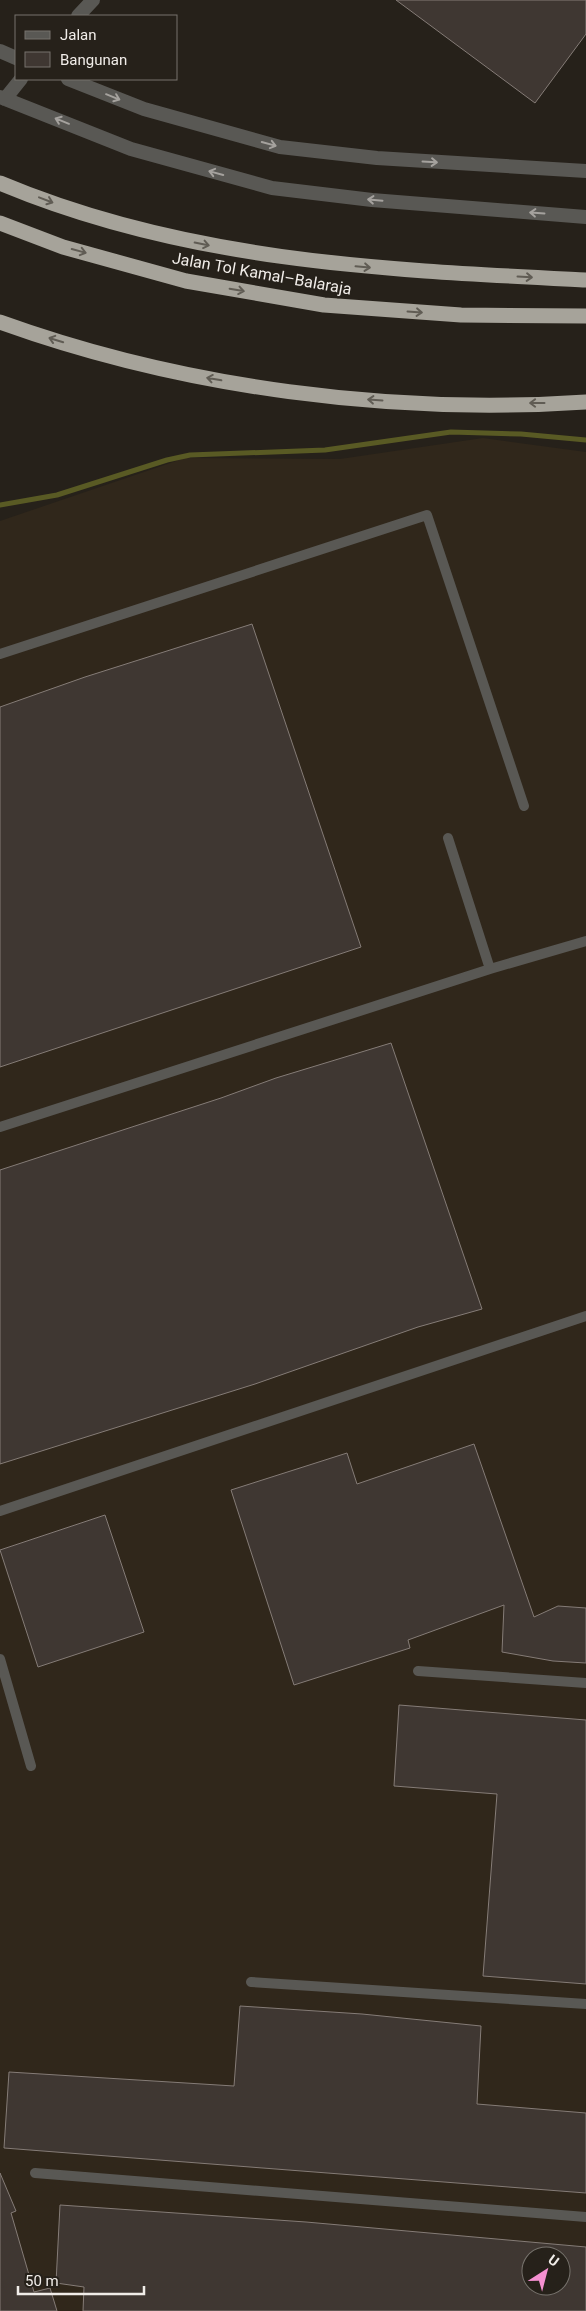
<svg xmlns="http://www.w3.org/2000/svg" width="586" height="2311" font-family="Roboto,sans-serif">
<rect width="100%" height="100%" fill="#26211a"/>
<!-- built -->
<path fill="#30271b" fill-rule="evenodd" d="M483,438L586,452V2311H0V521L185,458L340,459ZM531,2256H561V2286H531Z"/>
<g fill="none" stroke-linecap="round" stroke-linejoin="round">
<!-- stream -->
<path stroke="#595a24" stroke-width="5" d="M0,505L57,495L167,460L190,455L325,450L451,432L521,434L586,440"/>
</g>
<!-- building -->
<path fill="#3f3732" stroke="#857c77" fill-rule="evenodd" d="M396,0H586V34L535,103Z
M252,624L361,947L0,1067V707L85,677Z
M391,1043L482,1309L418,1327L255,1384L0,1464V1170L221,1098L276,1078Z
M474,1444L534,1617L558,1606L586,1608V1663L553,1661L502,1652L504,1605L408,1640L410,1648L294,1685L231,1490L347,1453L357,1484Z
M105,1515L144,1632L38,1667L0,1550Z
M399,1705L586,1720V1984L483,1976L497,1794L394,1786Z
M240,2006L362,2014L481,2026L477,2104L586,2113V2193L4,2148L9,2072L234,2086Z
M0,2173L16,2211L11,2213L34,2292L50,2288L57,2311H0Z
M60,2205L306,2222L586,2247V2311H83L84,2287L56,2283ZM531,2256H561V2286H531Z"/>
<g fill="none" stroke-linecap="round" stroke-linejoin="round">
<!-- service -->
<path stroke="#595854" stroke-width="10" d="M0,654L427,515L524,806
M448,838L490,969
M0,1127L490,969L586,941
M0,1511L586,1316
M0,1659L31,1766
M418,1671L586,1683
M251,1982L586,2004
M35,2173L586,2217"/>
<!-- minor -->
<path stroke="#595854" stroke-width="14" d="M78,16L93,0
M0,51L16,58
M68,79L144,109L280,147L377,158L586,171
M0,97L131,149L272,188L372,200L586,217
M5,99L21,79"/>
<!-- motorway -->
<path stroke="#a6a39a" stroke-width="15" d="M0,183C188,262 386,270 586,280
M0,223L63,247L186,281L324,305L461,315L586,316
M0,322C183,388 392,415 586,402"/>
</g>
<!-- one-way arrows -->
<defs><path id="oneway-shaft" d="M-6 0H5M1.5-3L5.5 0L1.5 3" fill="none" stroke-width="1.6" stroke-linecap="round" stroke-linejoin="round" transform="scale(1.25)"/></defs>
<g stroke="#a5a29e">
<use href="#oneway-shaft" transform="translate(113 97) rotate(22)"/>
<use href="#oneway-shaft" transform="translate(62 121) rotate(-158)"/>
<use href="#oneway-shaft" transform="translate(269 144) rotate(15)"/>
<use href="#oneway-shaft" transform="translate(430 162) rotate(3)"/>
<use href="#oneway-shaft" transform="translate(216 173) rotate(-165)"/>
<use href="#oneway-shaft" transform="translate(375 200) rotate(-175)"/>
<use href="#oneway-shaft" transform="translate(537 213) rotate(-176)"/>
</g>
<g stroke="#605c54">
<use href="#oneway-shaft" transform="translate(46 200) rotate(21)"/>
<use href="#oneway-shaft" transform="translate(202 244) rotate(11)"/>
<use href="#oneway-shaft" transform="translate(79 251) rotate(15)"/>
<use href="#oneway-shaft" transform="translate(363 267) rotate(5)"/>
<use href="#oneway-shaft" transform="translate(525 277) rotate(3)"/>
<use href="#oneway-shaft" transform="translate(237 290) rotate(10)"/>
<use href="#oneway-shaft" transform="translate(415 312) rotate(4)"/>
<use href="#oneway-shaft" transform="translate(56 340) rotate(-163)"/>
<use href="#oneway-shaft" transform="translate(214 379) rotate(-170)"/>
<use href="#oneway-shaft" transform="translate(375 400) rotate(-176)"/>
<use href="#oneway-shaft" transform="translate(537 403) rotate(180)"/>
</g>
<g text-anchor="middle" stroke-width="4.5" stroke-linejoin="round" paint-order="stroke">
<!-- street labels -->
<g font-size="16" fill="#f1ede9" stroke="#26211a">
<text transform="translate(262 273) rotate(10)" y="6">Jalan Tol Kamal–Balaraja</text>
</g>
</g>
<!-- legend -->
<rect x="15" y="15" width="162" height="65" fill="#26211a" stroke="#77736d"/>
<rect x="25" y="31" width="25" height="8" fill="#595854" stroke="#77736d"/>
<text x="60" y="40" font-size="15" fill="#f1ede9">Jalan</text>
<rect x="25" y="52" width="25" height="15" fill="#3f3732" stroke="#77736d"/>
<text x="60" y="65" font-size="15" fill="#f1ede9">Bangunan</text>
<!-- north arrow -->
<g transform="translate(546 2271) rotate(36)"><circle r="24" fill="#26211a" stroke="#77736d"/>
<path d="M0-4L9 19L0 12L-9 19Z" fill="#f590d1"/>
<text y="-8" font-size="14" font-weight="bold" text-anchor="middle" fill="#f1ede9">U</text>
</g>
<!-- scale -->
<path d="M18 2286v8h126v-8" fill="none" stroke="#f1ede9" stroke-width="2.5"/>
<text x="25" y="2286" font-size="15" fill="#f1ede9" stroke="#26211a" stroke-width="4" paint-order="stroke">50 m</text>
</svg>
